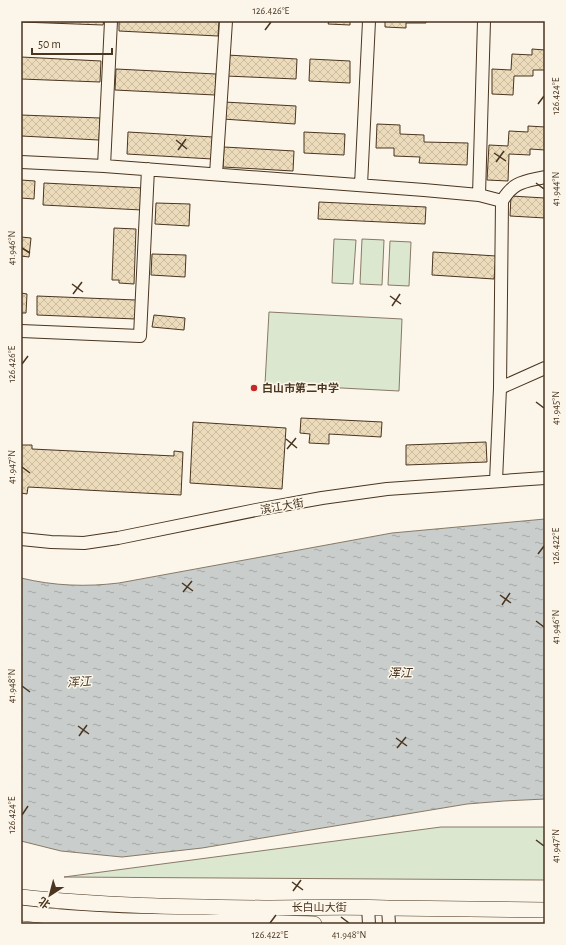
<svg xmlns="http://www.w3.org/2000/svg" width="566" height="945" font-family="'Alegreya Sans','Noto Sans SC',sans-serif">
<defs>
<pattern id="water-ripples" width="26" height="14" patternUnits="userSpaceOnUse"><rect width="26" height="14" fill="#c9cecd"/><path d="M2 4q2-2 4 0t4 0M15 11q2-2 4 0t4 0" fill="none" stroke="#a5a8a6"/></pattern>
<pattern id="building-cross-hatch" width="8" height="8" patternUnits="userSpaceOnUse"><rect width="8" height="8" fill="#ecdcbc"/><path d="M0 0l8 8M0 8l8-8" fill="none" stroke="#ccbda1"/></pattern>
</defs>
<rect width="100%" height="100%" fill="#fbf6e9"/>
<!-- green -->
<path fill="#dce7d0" stroke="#887966" d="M334,239L356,240L353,284L332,283Z
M362,239L384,240L382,285L360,284Z
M390,241L411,242L409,286L388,285Z
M269,312L402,319L399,391L265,384Z
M441,827H545V880L64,877Z"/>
<!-- water -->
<path fill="url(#water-ripples)" stroke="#887966" d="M545,519V799L504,801L467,804L202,848L122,857L61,851L21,841V578C54,586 86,587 119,583L392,533Z"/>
<!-- building -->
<path fill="url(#building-cross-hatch)" stroke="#4a3520" d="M21,21H104L103,25L21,22Z
M119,21H219L218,36L119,31Z
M329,21H350V25L328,24Z
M385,21H426V23H406V28L385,27Z
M532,49L545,50V70H533V76H514L513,95L492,94V69L511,70L512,54L532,55Z
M227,55L297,59L296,79L226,76Z
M21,57L101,61L100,82L21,79Z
M310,59L350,61V83L309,81Z
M116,69L216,74L215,95L115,90Z
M224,102L296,106L295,124L223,119Z
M21,115L100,118L99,140L21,136Z
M377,124L400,125V134L424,135V142L468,143L467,165L419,163L420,157L394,156V148H376Z
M528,126L545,127V150L530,149V155L509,154L508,181L487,180L489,145L508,146L509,131L528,132Z
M128,132L213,137L212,159L127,154Z
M304,132L345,134L344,155L304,153Z
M224,147L294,151L293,171L223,167Z
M21,180L35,181L34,199L21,198Z
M44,183L143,188L142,210L43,205Z
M511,196L545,198V218L510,216Z
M319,202L426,207L425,224L318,219Z
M156,203L190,204L189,226L155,224Z
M114,228L136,229L134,284L119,283V280H112Z
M21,237L31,238L29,257L21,256Z
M433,252L496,256L494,279L432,275Z
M152,254L186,255L185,277L151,275Z
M21,293L27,294L26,313H21Z
M37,296L136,300V319L37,315Z
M154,315L185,318L184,330L152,327Z
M301,418L382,422L381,437L329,434V444L309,443L310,434L300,433Z
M193,422L286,428L282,489L190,483Z
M486,442L487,462L406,465V445Z
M21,445H32V449L174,456V451L183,452L181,495L28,487L27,494L21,493Z"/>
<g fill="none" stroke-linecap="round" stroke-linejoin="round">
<defs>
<path id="minor" d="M21,162L104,166L424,190L479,195L502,201C514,181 524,182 545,177
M104,166L111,21
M216,174L226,21
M361,185L369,21
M479,195L484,21
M21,331L140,336L148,169
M500,388L545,368
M496,481L500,388L502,201
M21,539L51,542L84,543L118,538L256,510L322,498L387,489L545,478
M368,907L369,924
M388,908L389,924"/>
<path id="major" d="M21,897C101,906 183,907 264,908C305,908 347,906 388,908L545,910
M21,913C118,925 217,921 314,924"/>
</defs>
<!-- minor casing -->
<use href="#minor" stroke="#4a3520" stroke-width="14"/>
<!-- major casing -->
<use href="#major" stroke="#4a3520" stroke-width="16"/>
<!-- minor -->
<use href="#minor" stroke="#fbf6e9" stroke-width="12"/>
<!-- major -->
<use href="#major" stroke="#fbf6e9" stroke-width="15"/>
</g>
<!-- ticks -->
<path fill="none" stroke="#4a3520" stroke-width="1.5" d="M265,30L271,22M538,104L544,96M176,140L187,149M178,150L186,139M494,153L506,161M496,162L504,151M536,183L544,189M22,248L30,253M72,284L83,292M73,294L82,282M390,296L401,304M392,306L400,294M22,364L28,356M536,402L544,408M286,439L297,448M287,449L296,438M22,467L30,473M538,554L544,546M182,583L193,591M183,592L192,581M500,595L511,603M502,605L510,593M536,621L544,627M22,686L30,692M78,726L89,734M79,736L87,725M396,738L407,746M397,748L406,737M22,815L28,806M536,840L544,846M292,882L303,890M293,891L301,880M341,917L349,923M270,923L276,915"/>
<!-- markers -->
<circle fill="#c62828" stroke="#fbf6e9" stroke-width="1.5" cx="254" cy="388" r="4"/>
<g text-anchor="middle" stroke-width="3" stroke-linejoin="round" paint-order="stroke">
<!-- poi labels -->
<g font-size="11" font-weight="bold" fill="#4a3520" stroke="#fbf6e9" text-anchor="start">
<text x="262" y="392">白山市第二中学</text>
</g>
<!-- street labels -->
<g font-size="11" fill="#4a3520" stroke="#fbf6e9">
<text transform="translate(282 506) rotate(-10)" y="4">滨江大街</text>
<text x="319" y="911">长白山大街</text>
</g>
<!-- water labels -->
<g font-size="12" font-style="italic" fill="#4a3520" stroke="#fbf6e9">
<text x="400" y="677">浑江</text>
<text transform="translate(79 682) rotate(-4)" y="4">浑江</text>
</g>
</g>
<!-- border -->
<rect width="566" height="945" fill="none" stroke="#fbf6e9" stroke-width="44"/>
<!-- north arrow -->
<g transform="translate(50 895) rotate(216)" stroke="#fbf6e9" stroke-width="3" paint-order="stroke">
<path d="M0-3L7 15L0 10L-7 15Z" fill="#4a3520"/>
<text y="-6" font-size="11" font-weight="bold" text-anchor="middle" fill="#4a3520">北</text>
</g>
<!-- scale -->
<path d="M32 48v6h80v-6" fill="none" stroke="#4a3520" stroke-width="2"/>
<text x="38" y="48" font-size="12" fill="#4a3520" stroke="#fbf6e9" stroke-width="3" paint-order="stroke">50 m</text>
<rect x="22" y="22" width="522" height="901" fill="none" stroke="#4a3520" stroke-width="1.5"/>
<g font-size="10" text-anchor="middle" fill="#4a3520">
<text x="271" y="14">126.426°E</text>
<text transform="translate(555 96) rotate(-90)" y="4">126.424°E</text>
<text transform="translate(555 189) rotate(-90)" y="4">41.944°N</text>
<text transform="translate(11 248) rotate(-90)" y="4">41.946°N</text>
<text transform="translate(11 364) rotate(-90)" y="4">126.426°E</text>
<text transform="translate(555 408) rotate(-90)" y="4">41.945°N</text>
<text transform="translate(11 467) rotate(-90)" y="4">41.947°N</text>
<text transform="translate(555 546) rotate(-90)" y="4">126.422°E</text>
<text transform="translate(555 627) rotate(-90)" y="4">41.946°N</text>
<text transform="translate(11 686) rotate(-90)" y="4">41.948°N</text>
<text transform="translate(11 815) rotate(-90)" y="4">126.424°E</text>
<text transform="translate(555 846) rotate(-90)" y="4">41.947°N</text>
<text x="270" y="938">126.422°E</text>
<text x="349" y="938">41.948°N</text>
</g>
</svg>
